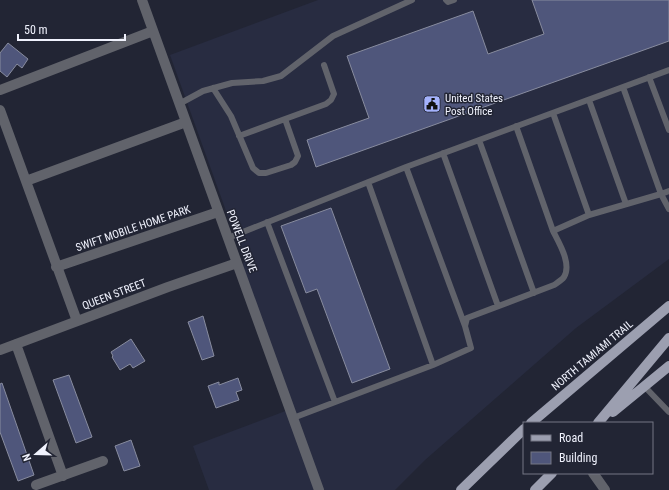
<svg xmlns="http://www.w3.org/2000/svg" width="669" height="490" font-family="'Roboto Condensed',sans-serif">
<rect width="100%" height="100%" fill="#222534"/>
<!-- built -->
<path fill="#282c41" d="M318,0H669V259L576,328L425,460L395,490H209L193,446L288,410L243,266L244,261L170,55Z"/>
<!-- building -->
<path fill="#4f567b" stroke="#888c9f" d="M532,0H669V41L316,167L307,140L369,118L347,56L473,11L488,54L544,34Z
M8,43L28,59L22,68L17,64L7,77L0,71V53Z
M331,208L390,369L352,383L317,289L306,293L281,226Z
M203,316L214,356L202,360L188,322Z
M131,339L145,361L133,368L130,364L120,370L112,357L113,356L111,352Z
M69,375L92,437L76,443L53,380Z
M238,378L242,390L236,392L239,400L216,408L208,386L219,382V385Z
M2,383L34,475L18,481L0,432V384Z
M131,440L140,466L124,471L115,446Z"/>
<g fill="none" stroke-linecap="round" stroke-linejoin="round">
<!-- service -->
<path stroke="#61636b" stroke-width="6" d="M446,0L448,2L454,0
M649,77L669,130
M213,88L231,116L253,168L259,173H266L291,165L295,162L298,156L285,119L239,136
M589,100L626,204
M179,104L203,91L232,83L263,81L281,76L333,36L412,0
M553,113L589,215
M285,119L326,104L331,100L334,94L324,65
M516,126L553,231
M479,140L534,293
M443,153L498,306
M406,167L465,326
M368,182L433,365
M669,191L661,194L669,209
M267,222L335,402
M228,238L406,167L669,70
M645,387L669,412
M293,418L433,365L471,348L465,326L467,318L554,285C557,283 562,280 564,277C572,264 559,243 553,231L589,215L661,194L623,87"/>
<!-- minor -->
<path stroke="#61636b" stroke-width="10" d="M142,0L319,490
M0,90L153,31
M0,110L77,321
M26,181L186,122
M56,267L218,212
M16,344L63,476
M0,350L168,287L237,263
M593,473L605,490
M36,485L103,461"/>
<!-- primary -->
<path stroke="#9c9fb0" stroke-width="10" d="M613,412L669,366
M531,423L669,306
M598,423L669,338
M461,490L524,429
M535,490L552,473"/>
</g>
<!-- icons -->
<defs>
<symbol id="civic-square" viewBox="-11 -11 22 22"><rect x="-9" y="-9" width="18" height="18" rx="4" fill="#a4b2fc" stroke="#222534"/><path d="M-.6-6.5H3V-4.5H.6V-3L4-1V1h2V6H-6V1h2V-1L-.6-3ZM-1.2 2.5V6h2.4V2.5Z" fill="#111"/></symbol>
</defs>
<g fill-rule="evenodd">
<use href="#civic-square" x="422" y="94" width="20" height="20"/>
</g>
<g text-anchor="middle" stroke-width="3" stroke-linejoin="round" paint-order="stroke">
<!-- poi labels -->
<g font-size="11" fill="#f0f2fd" stroke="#222534" text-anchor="start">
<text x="445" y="102">United States<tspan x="445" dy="13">Post Office</tspan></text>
</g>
<!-- street labels -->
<g font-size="11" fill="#f0f2fd" stroke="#222534">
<text transform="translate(133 228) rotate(-19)" y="4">SWIFT MOBILE HOME PARK</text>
<text transform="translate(242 241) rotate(69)" y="4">POWELL DRIVE</text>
<text transform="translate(114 294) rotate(-21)" y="4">QUEEN STREET</text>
<text transform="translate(592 355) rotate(-40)" y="4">NORTH TAMIAMI TRAIL</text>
</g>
</g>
<!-- legend -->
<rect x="523" y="422" width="130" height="52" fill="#222534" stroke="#747784"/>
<rect x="531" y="435" width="20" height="6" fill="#9c9fb0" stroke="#747784"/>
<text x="559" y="442" font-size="12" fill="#f0f2fd">Road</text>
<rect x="531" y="452" width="20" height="12" fill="#4f567b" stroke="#747784"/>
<text x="559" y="462" font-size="12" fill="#f0f2fd">Building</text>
<!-- north arrow -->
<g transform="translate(36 454) rotate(250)" stroke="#222534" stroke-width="3" paint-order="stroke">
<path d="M0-3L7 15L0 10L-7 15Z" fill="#f0f2fd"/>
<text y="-6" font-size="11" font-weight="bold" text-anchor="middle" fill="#f0f2fd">N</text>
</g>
<!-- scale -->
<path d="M18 34v6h107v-6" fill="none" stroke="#f0f2fd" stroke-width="2"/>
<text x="24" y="34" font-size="12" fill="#f0f2fd" stroke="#222534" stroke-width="3" paint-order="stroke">50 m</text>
</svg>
